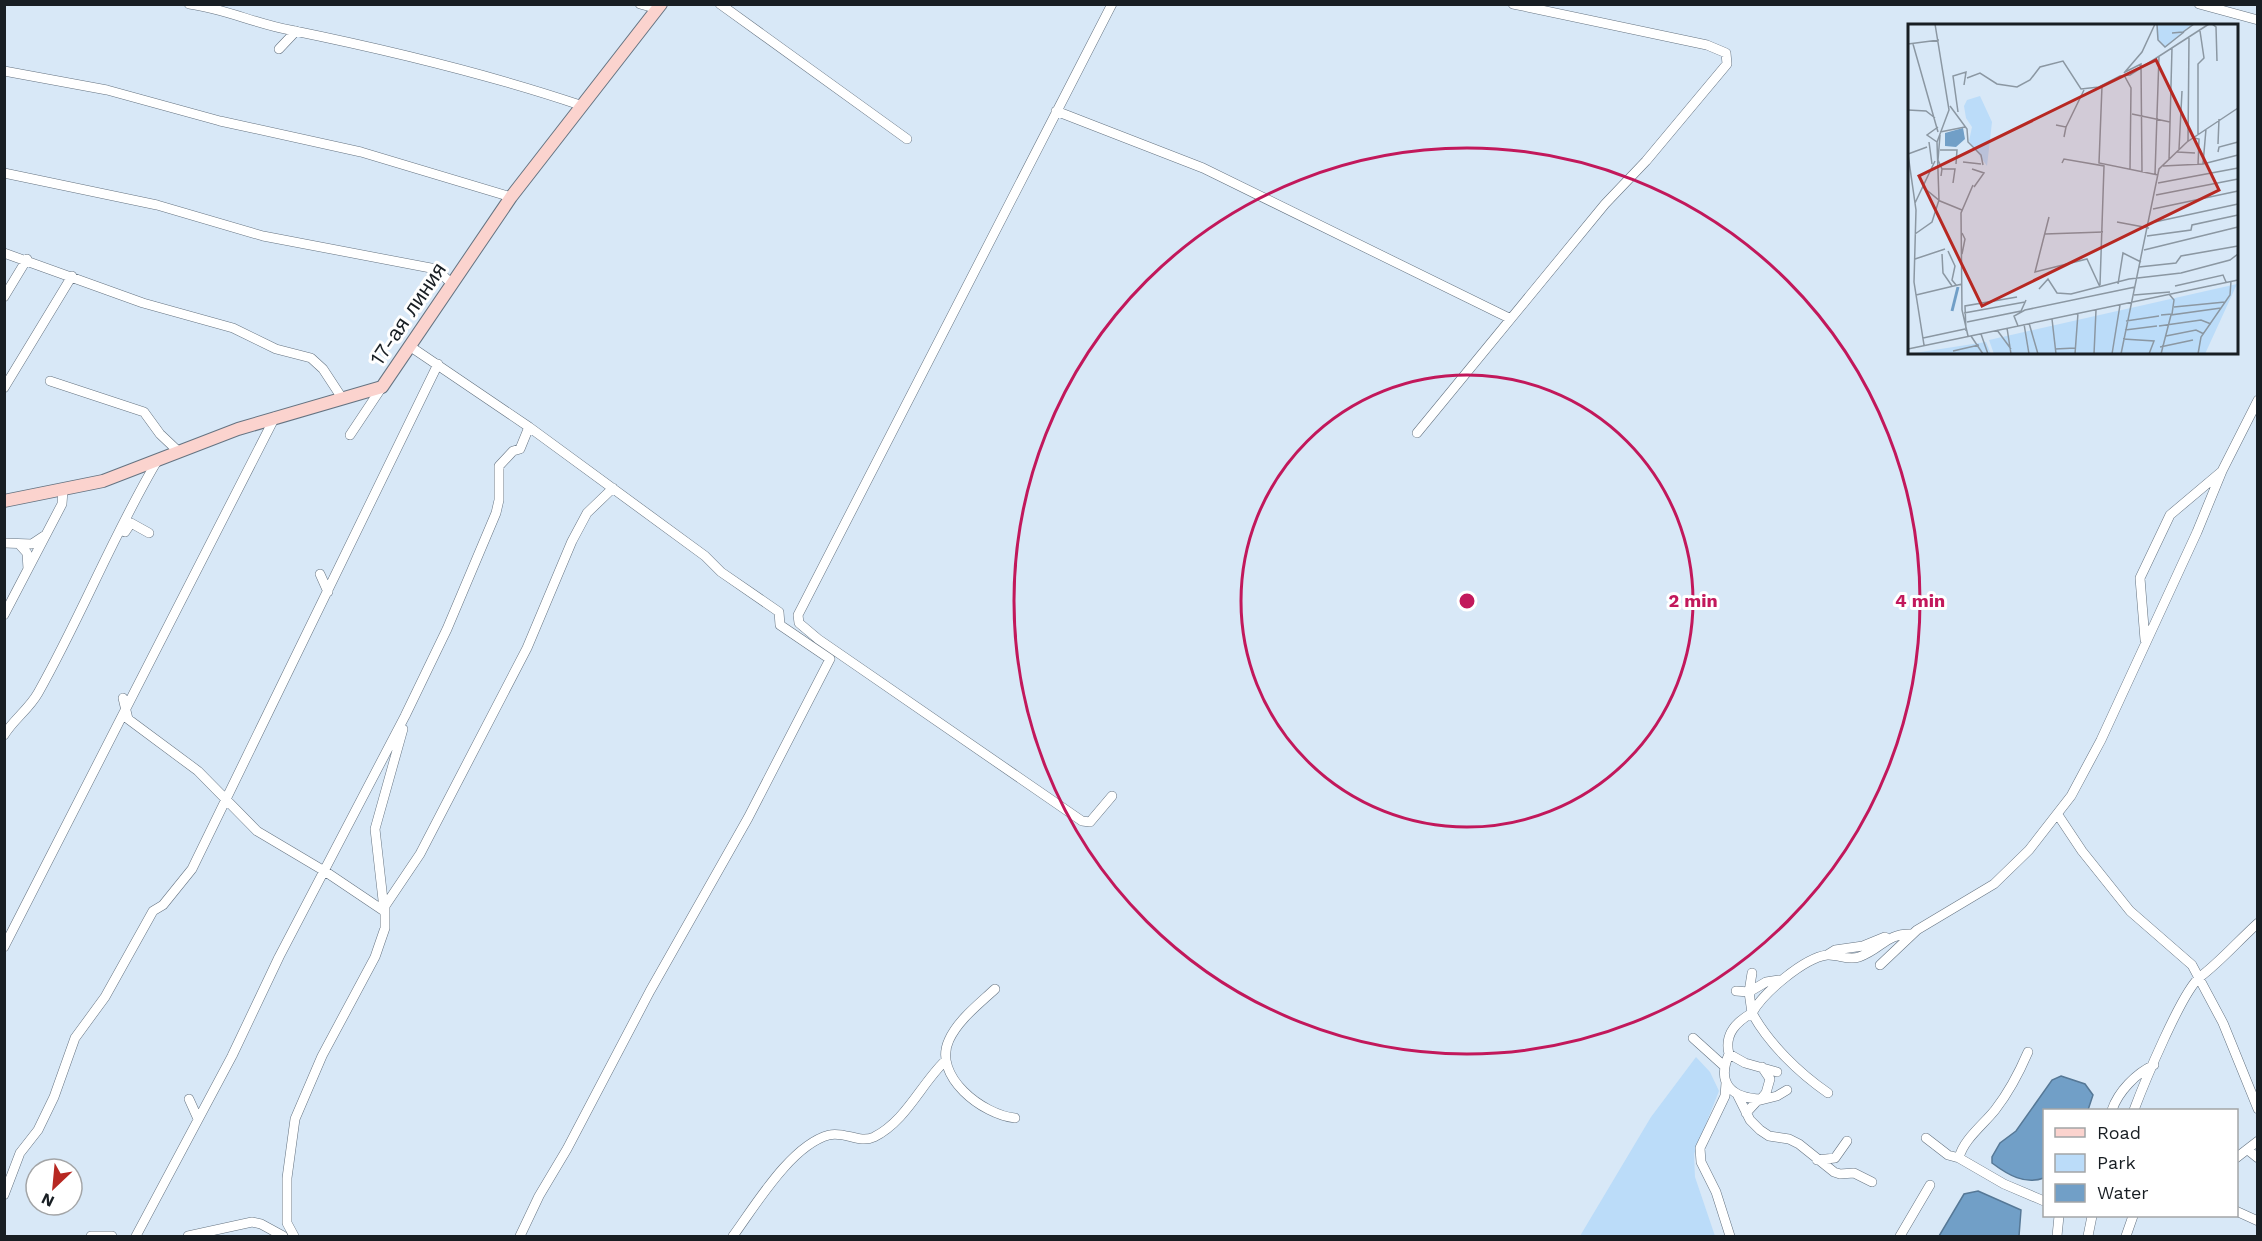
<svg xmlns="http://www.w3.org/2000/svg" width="2262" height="1241" font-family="'Work Sans',sans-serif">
<rect width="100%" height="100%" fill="#d8e8f7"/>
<!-- green -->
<path fill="#bbdcf9" d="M1696,1057L1710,1072L1719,1091L1694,1154L1695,1177L1715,1236H1580L1651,1117Z"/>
<!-- water -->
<path fill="#719fc7" stroke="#567896" stroke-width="1.5" d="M2061,1076L2085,1084L2093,1095L2088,1110H2044V1178C2025,1185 2008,1175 1992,1163V1157L2000,1143L2016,1131L2052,1080Z
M1978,1191L2021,1210L2019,1236H1939L1964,1194Z"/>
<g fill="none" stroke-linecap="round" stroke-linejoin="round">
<defs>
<path id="street" d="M189,4C223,8 256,24 290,30C388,50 485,73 580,105
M640,4L658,9
M720,4L907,139
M1112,4L798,615L799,623L818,639L1082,821L1090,822L1112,796
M2199,4L2258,20
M279,49L296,31
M4,71L107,90L220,121L361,152L511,197
M1056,111L1203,168L1509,318
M4,173L157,205L263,236L436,269L451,283
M4,253L143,303L233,328L276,349L311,358L323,369L342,398
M4,297L27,259
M411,347L529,427L705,556L721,572L779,612L780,625L830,659L748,818L650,991L567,1149L539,1196L520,1236
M50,381L144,412L160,434L179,452
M4,388L72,276
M1417,433L1605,204L1646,161L1727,64L1726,53L1707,45L1513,4
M350,435L382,387
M125,532L131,523L149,533
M4,543L32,544L44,536
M19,544L27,553L28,569
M320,574L328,592
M4,615L62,504L63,490
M2145,640L2140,578L2170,515L2221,472
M123,698L128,719L198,771L257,831L326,872L384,911
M4,735C14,719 29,709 38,693C81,617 113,535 157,461
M2058,815L2082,851L2130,911L2192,965L2223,1023L2258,1109
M384,909L375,829L403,729
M4,947L275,417
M1827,955L1835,950L1863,946L1885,937
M1880,965L1917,930L1994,884L2029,850L2071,796L2101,740L2197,532L2222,471L2258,400
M995,989C979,1004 958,1020 949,1040C932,1076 983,1115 1015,1118
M1736,991L1749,992L1752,973
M1693,1038L1724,1066
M2028,1052C2019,1073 2009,1092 1995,1110C1983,1125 1963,1140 1959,1158L2004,1184L2044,1201
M1729,1054C1716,1084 1732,1098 1761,1099L1766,1093L1770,1079L1762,1067
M1777,1072L1745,1063L1729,1054C1724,1034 1736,1022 1752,1013L1749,992L1766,982L1779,980
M1726,1083L1725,1096L1700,1148L1701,1162L1716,1192L1730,1236
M1828,1093C1799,1073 1769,1044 1752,1013C1763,993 1804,958 1827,955C1838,954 1848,961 1859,957C1882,949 1886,933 1912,934
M1737,1094L1750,1120L1760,1130L1769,1136L1789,1139L1799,1144L1834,1172L1840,1174L1854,1173L1872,1182
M189,1099L198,1119
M2112,1110C2118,1092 2136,1073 2154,1065
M2134,1110C2143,1086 2182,991 2200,977C2221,961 2238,941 2258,923
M1746,1113L1757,1101L1777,1096L1787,1090
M1926,1138L1948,1155L1959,1158
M2248,1150L2258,1158
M2236,1158L2258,1141
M1817,1160L1835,1158L1847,1141
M4,1195L20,1153L38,1130L54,1097L75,1038L105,997L153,911L163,905L192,869L438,364
M2236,1211L2258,1221
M91,1236H112
M136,1236L232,1056L279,957L405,716L447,629L496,513L499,500V466L513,451L520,449L529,427
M188,1236L252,1222L261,1224L283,1236
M294,1236L287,1223V1178L295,1119L322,1056L375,957L385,928V906L420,854L527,648L572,541L587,513L613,488
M733,1236C755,1206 791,1145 829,1135C845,1131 859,1144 874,1137C906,1121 921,1084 945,1061
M1900,1236L1930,1185
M2057,1236L2059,1216
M2088,1236L2092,1216
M2126,1236L2133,1216"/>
<path id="secondary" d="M4,501L103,481L238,429L382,387L511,197L661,4"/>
</defs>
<!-- street casing -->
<use href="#street" stroke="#657381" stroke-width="10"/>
<!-- secondary casing -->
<use href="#secondary" stroke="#657381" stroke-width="14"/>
<!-- street -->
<use href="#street" stroke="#fff" stroke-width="9"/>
<!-- secondary -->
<use href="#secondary" stroke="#fbd3ce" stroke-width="12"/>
</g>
<!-- distance rings -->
<g fill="none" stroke="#c2185b" stroke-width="3">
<circle cx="1467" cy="601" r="226"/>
<circle cx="1467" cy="601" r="453"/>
</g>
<g text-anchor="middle" stroke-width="6" stroke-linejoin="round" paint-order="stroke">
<!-- street labels -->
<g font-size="21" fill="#181e23" stroke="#fff">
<text transform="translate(408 314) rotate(-56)" y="7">17-ая линия</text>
</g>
</g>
<!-- overview -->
<g transform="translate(1908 24)">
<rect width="330" height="330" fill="#d8e8f7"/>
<path d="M248,0H285L257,24L249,13ZM72,72L84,98L79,142L61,117L64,103L58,94L56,82L59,76ZM329,260L297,330H86L81,316ZM78,318L83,330H0Z" fill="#bbdcf9"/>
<path d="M55,104L57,115L48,123L37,122V109Z" fill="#719fc7"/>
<path fill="none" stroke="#719fc7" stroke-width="3" d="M44,287L50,263"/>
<path fill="none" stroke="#8b97a2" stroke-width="1.5" d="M249,0L250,16L257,23L276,8M304,0L308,3L309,37M264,9L275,8L286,0M0,20L31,16M5,20L30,108M217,48L233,40L234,148M216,49L234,28L247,0M216,51L223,64L222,146M59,54L72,49L89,60L109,63L122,56L132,43L155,37L173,65L191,63L212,52L222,51L301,0M194,62L191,139L250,151M42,82L59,105L60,118L73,131L75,141M0,86L18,87L27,94M50,88L45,52L58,48L56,61M224,90L262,98M148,101L158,103L156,113M158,103L176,66M32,108L57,103M290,110V40L296,34L292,7M32,111L30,136L34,145M286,114L291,115L290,141M21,118L24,140M29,118L19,111L30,103M280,118L281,14M310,120L311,95M271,125L274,67M32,126H49L48,140M269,128L287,129M310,128L311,123L330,118M261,136L264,24M55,138L73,140M154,139L156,135L196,142L192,261M295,140L298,105M255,142L295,140L330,131M64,145L76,149L66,163M247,150L251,32M33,152L34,145H47L45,159M250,159L330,144M15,163L32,177L54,186M248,171L330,155M7,179L27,137M245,185L330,167M141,193L127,248L179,235L192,263M209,198L241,204M242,199L330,180M54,209L57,215L54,230M7,210L24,198L31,176L29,118L41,86L27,0M137,210L195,208M239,212L283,206L284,201L330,191M236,226L330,203M40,227L47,242L44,256L48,261M34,230L35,249L44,262M7,235L37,225M231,243L268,239L273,232L330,222M210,260L215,229L233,238M267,262L315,251L318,258M131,265L140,255L149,269L163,270L221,255L273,249L322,236L330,230M8,271L54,260M226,271L262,268M266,283L317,278M56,289L117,278M253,291L264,290L266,276L261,270M144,295L148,330M218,297L251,292M59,298L113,287L118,276M121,299L130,330M116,300L121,330M110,302L106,292L117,286L227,263M251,302L293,296L303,300M99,304L103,330M89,306L103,325M217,306L249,302M58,307L57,282L109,273M73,310L80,330M60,312L54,286L53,189L65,161M63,312L75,330M258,312L288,306L296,310M15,314L57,305M215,315L246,317L241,330M16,321L6,258L8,186L0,130L19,123M252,323L285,316M0,325L330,256M147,325L167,324M45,327L71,321M167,330L170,289M186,330L188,286M204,330L212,281M213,330L251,145L279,118L330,84M253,330L263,291L313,284M290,330L293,313L322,271L323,257"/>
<path fill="#b72822" fill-opacity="0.15" stroke="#b72822" stroke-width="3" d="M248,36L311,166L74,282L11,152Z"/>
<rect width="330" height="330" fill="none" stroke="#181e23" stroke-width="3"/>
</g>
<circle cx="1467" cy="601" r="9" fill="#c2185b" stroke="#fff" stroke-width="3"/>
<g font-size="18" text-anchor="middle" font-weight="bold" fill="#c2185b" stroke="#fff" stroke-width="6" stroke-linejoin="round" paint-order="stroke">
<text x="1693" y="607">2 min</text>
<text x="1920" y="607">4 min</text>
</g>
<!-- border -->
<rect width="2262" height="1241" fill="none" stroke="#181e23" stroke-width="12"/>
<!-- legend -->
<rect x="2043" y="1109" width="195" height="108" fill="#ffffff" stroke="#a3a5a7" stroke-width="1.5"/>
<rect x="2055" y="1128" width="30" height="9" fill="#fbd3ce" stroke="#a3a5a7" stroke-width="1.5"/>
<text x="2097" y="1139" font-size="18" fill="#181e23">Road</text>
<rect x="2055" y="1154" width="30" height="18" fill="#bbdcf9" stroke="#a3a5a7" stroke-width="1.5"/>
<text x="2097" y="1169" font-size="18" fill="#181e23">Park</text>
<rect x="2055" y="1184" width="30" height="18" fill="#719fc7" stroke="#a3a5a7" stroke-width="1.5"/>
<text x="2097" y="1199" font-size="18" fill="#181e23">Water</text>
<!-- north arrow -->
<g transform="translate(54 1187) rotate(206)"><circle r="28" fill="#ffffff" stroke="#a3a5a7" stroke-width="1.5"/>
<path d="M0-4.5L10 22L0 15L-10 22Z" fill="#b72822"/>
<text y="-9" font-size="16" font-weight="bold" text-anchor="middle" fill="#181e23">N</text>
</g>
</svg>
